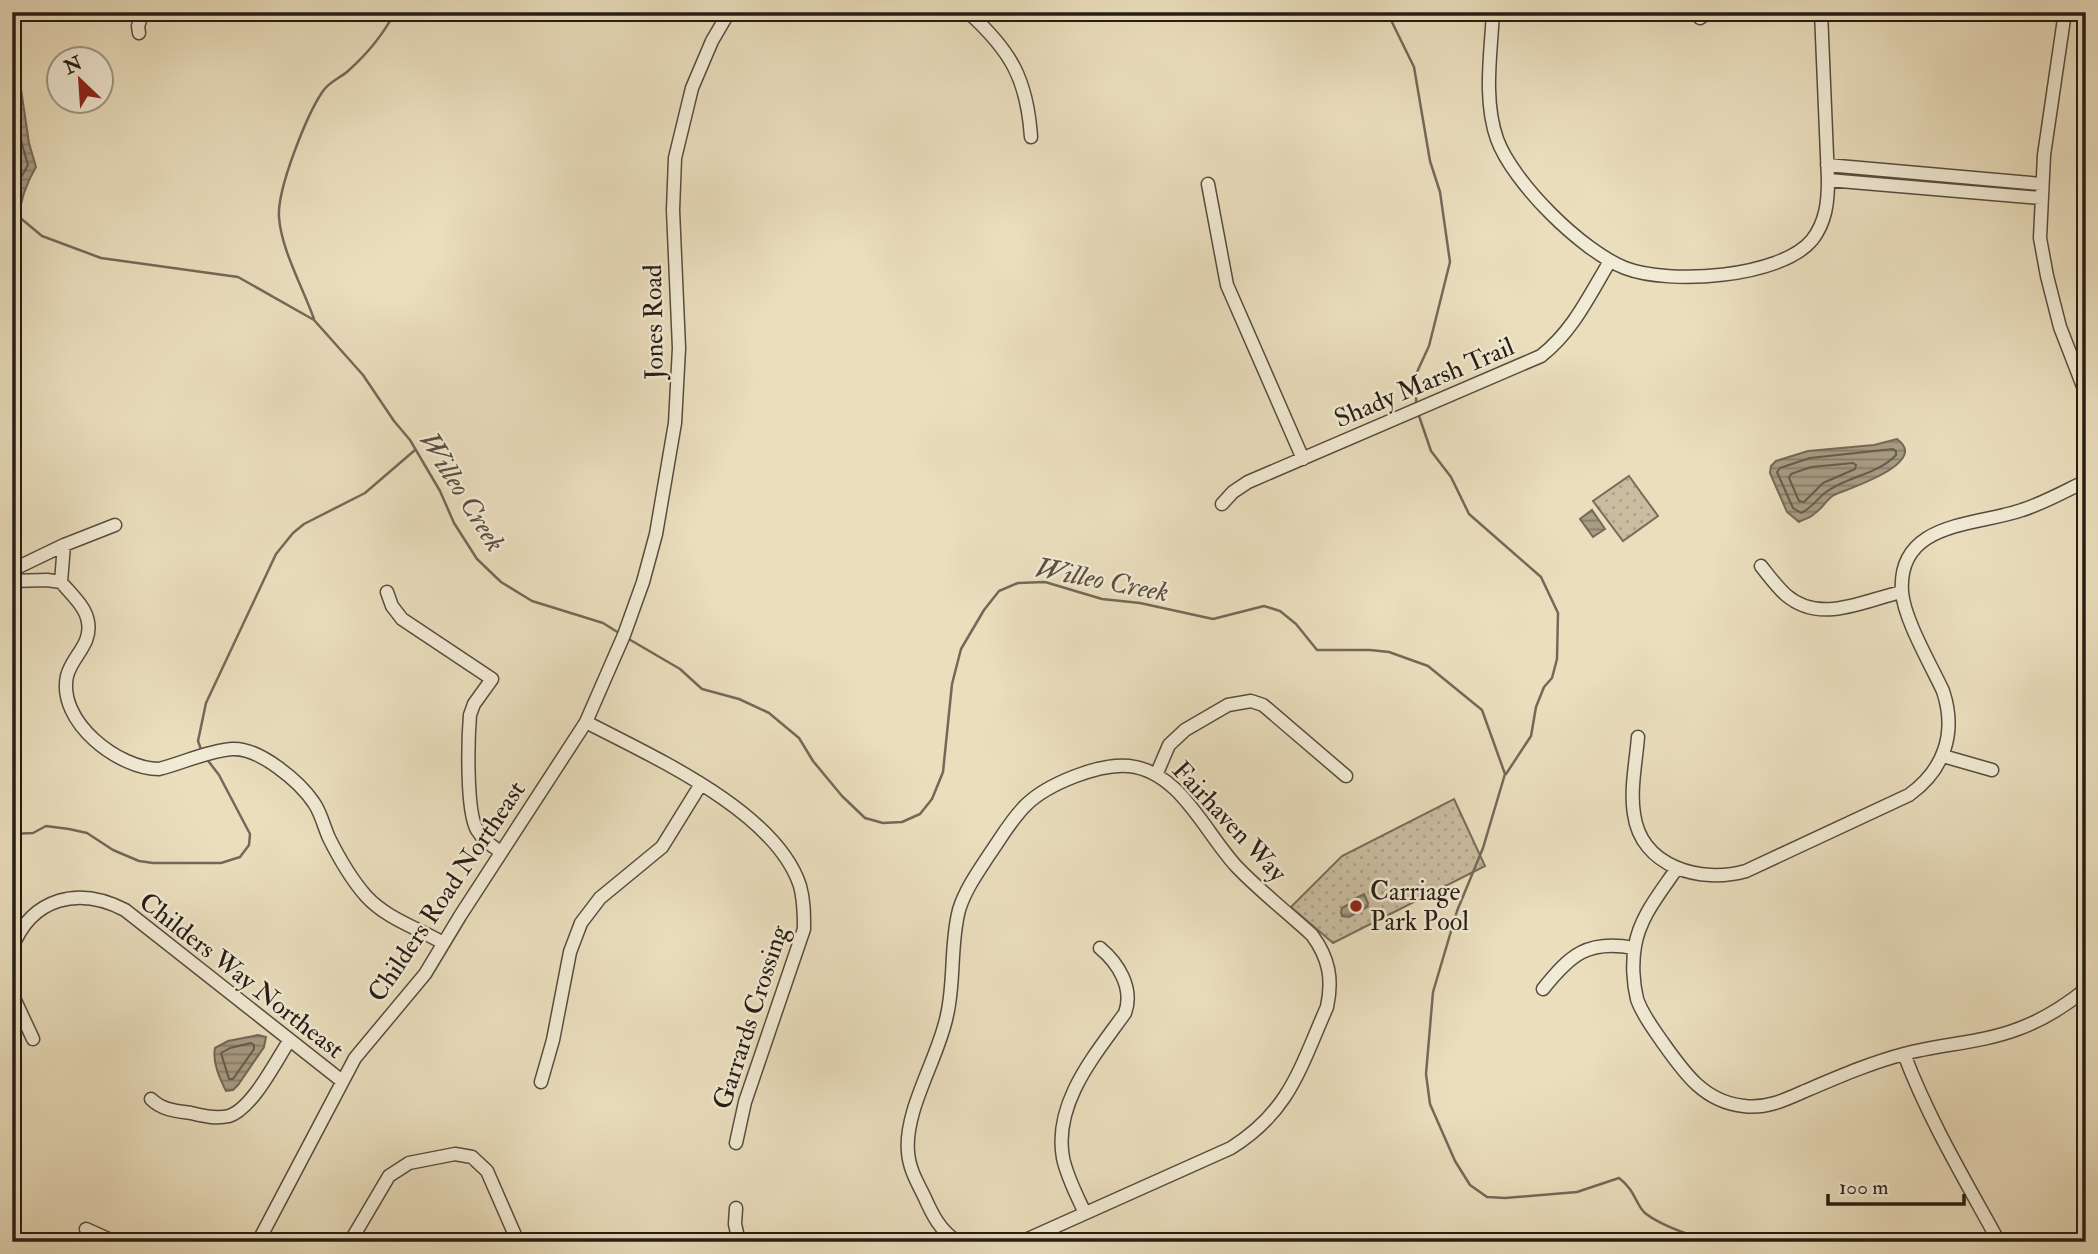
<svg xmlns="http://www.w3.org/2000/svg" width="2098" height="1254" font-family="'IM FELL Double Pica',serif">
<defs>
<pattern id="park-dots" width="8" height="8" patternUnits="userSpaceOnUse" patternTransform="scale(1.75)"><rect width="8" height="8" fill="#c9bda0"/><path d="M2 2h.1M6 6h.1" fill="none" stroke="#aca289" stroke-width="1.8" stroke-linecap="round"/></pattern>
<pattern id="water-rules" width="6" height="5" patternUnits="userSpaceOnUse" patternTransform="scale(1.75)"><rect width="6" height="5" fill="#a79c84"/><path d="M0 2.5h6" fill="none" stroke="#887e6b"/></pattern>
</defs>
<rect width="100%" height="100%" fill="#eadebd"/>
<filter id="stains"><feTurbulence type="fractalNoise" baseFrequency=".00286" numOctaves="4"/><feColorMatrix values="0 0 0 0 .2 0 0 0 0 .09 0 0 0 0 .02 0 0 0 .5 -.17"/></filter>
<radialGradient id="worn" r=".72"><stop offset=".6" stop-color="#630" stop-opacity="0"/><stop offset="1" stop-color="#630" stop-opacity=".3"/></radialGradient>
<!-- park -->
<path fill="url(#park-dots)" stroke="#786c5a" stroke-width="2" d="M1629,476L1658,516L1623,541L1593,501Z
M1454,799L1485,866L1333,943L1291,907L1342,856Z"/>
<!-- water -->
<path fill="url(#water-rules)" stroke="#736958" stroke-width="2" d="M12,60L18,69L29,143L36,167C25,185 20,201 18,222L12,224Z
M1897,439C1931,463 1847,489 1834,495C1826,500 1822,509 1814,514C1810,518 1804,519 1799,522L1787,512L1770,473L1771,466L1776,461L1808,451L1874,445Z
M1592,510L1605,529L1593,537L1580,519Z
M1364,894L1368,903L1367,907L1349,917L1342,916L1341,912L1342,908L1353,902L1352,900Z
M258,1035L266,1037L264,1047L238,1085L233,1090L226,1091C220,1079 212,1062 215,1048L228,1041Z"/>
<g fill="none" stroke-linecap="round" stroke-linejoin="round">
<!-- shore -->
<path stroke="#665c4c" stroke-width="2" d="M12,89L22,144L28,165L19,181L12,205
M1893,449L1896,451V455C1877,475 1848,476 1826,492C1817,499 1812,508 1801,513L1793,508L1777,472L1780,468L1810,458Z
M1853,463L1856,465L1855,469L1823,483L1804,502L1799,501L1789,478L1791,474L1811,467Z
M251,1043L254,1045V1049L233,1079H229L221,1053L230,1048Z"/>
<!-- stream -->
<path stroke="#736958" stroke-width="2.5" d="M1387,12L1414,67L1430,161L1440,192L1450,262L1429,346L1417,372L1416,406
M18,216L42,236L101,258L238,277L314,320L363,375L394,421L410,440L440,491L454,523L477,559L501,582L532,601L603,623L619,633
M314,319C303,288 281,249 279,217C277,189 307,114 323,91C329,82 340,78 348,71C366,55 384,33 395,12
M1418,413L1431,451L1451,477L1469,514L1541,577L1558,613L1557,659L1552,678L1544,687L1536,707L1531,736L1506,774
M627,638L680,669L702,689L739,699L769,713L799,738L813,761L842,796L865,818L883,823L902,822L920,814L932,799L943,772L952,684L961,649L984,610L999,591L1018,583L1045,582L1102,599L1140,603L1213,619L1264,606L1280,611L1296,624L1317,650H1370L1389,652L1428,666L1482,710L1505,774L1483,848L1457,911L1433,992L1426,1074L1430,1104L1455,1161L1470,1185L1487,1197L1505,1198L1577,1192L1619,1178C1635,1190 1636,1205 1645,1213C1661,1226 1692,1236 1712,1242
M202,752L198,741L206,703L276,554L293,533L304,524L365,493L415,450
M12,834L33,833L46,826L69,829L87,833L113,850L139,861L153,863H221L240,857L249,845L250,834L219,775L206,758"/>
<defs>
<path id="minor" d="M968,12C1011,51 1027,79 1031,137
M1493,12C1491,53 1483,99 1497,139C1513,183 1582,251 1625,268C1669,285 1780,278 1812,240C1826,222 1828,202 1828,180L1821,12
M2065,12L2044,155L2040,238L2047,276L2060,327L2086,394
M1700,18L1709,12
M139,33L138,26L143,12
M1827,165L2041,184
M1828,180L2041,198
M1208,184L1227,285L1303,459
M1222,504L1233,492L1248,482L1541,356C1573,331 1589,296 1610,261
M1761,566C1769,576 1777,587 1786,595C1821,625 1864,600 1902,592
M12,570L64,545L115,525
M12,581L47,580L61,582C71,594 86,607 88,622C92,645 72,656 67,676C57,722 119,769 159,769C183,763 207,751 232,749C259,747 300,782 314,803C321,813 324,827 329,838C339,858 351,879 366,896C387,919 418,928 443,943
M61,582L64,545
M387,592L392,606L402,619L492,679L474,704L470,715C468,739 466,811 477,830C483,840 492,846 501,852
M586,722C651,756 776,811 800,886C804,900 804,914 804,929L745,1102L736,1143
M1638,737C1636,762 1630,790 1634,814C1641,867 1701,884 1746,871L1909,795C1944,770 1957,733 1943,691C1931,665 1904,619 1902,592C1897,521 1976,526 2022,510C2044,503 2065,491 2086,481
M1943,756L1992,770
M1157,773L1169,745L1185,730L1228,705L1251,701L1263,705L1346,776
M1677,868C1661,892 1640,916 1635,946C1632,962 1633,983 1637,999C1642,1014 1652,1027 1661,1040C1683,1071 1703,1102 1744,1106C1766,1109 1785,1100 1805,1091C1838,1077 1870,1063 1904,1054C1941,1044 1981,1043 2018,1029C2043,1020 2065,1006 2086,989
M12,948C32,897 79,886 125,910L342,1081
M1543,989C1570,955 1588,939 1634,948
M12,994L33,1039
M1904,1054C1929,1120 1965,1180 1999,1242
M541,1082L553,1040L570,952L581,923L600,898L662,847L701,784
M151,1099C162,1110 176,1111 191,1113C203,1116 216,1119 229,1116C252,1109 276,1061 289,1041
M736,1208L735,1224L739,1242
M1085,1213C1077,1196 1067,1177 1063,1158C1053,1103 1095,1055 1125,1013C1134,988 1118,963 1100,948
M86,1229L115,1242
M258,1242L355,1058L425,974L460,916L586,722L624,635L643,582L656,534L675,423L679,348L673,210L675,158L692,88L712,41L729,12
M350,1242L389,1176L409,1163L455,1154L472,1157L487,1171L518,1242
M958,1242C940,1231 932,1214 924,1196C917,1182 909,1168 908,1152C904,1110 939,1057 947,1015C955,981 950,944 959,910C965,890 978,872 989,855C1001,838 1012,818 1027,804C1048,784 1099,763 1129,766C1180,771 1205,833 1237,867C1260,891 1287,912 1312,935C1329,958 1333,979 1327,1007C1300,1068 1290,1111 1231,1148L1021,1242"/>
</defs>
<!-- minor casing -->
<use href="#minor" stroke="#574c3f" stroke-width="15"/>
<!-- minor -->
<use href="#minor" stroke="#f1ead4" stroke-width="12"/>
</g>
<!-- markers -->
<circle fill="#8f2418" stroke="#f1ead4" stroke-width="2.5" cx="1356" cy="906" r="7"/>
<g text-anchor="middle" stroke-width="5" stroke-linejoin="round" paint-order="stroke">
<!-- street labels -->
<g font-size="26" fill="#261c15" stroke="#f1ead4">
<text transform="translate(653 322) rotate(-91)" y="9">Jones Road</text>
<text transform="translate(1424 382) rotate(-23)" y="9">Shady Marsh Trail</text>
<text transform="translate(1230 821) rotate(47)" y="9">Fairhaven Way</text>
<text transform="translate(446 891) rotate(-56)" y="9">Childers Road Northeast</text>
<text transform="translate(242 975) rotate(38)" y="9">Childers Way Northeast</text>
<text transform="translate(750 1017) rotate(-72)" y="9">Garrards Crossing</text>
</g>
<!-- poi labels -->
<g font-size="26" fill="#261c15" stroke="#f1ead4" text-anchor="start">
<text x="1370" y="900">Carriage<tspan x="1370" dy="30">Park Pool</tspan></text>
</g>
<!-- water labels -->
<g font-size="28" font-style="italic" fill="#5a4f41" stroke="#f1ead4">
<text transform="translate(463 491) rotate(58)" y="10">Willeo Creek</text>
<text transform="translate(1102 579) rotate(11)" y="10">Willeo Creek</text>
</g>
</g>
<!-- margin -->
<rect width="2098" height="1254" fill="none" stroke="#eadebd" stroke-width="42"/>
<rect x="14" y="14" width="2070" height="1226" fill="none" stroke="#261c15" stroke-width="3.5"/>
<rect x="21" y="21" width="2056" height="1212" fill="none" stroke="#261c15" stroke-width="2"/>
<!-- north arrow -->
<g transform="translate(80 80) rotate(335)"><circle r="33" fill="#f1ead4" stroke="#a09888" stroke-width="2"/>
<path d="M0-5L12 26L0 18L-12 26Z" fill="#8f2418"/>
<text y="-10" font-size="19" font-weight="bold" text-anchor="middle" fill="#261c15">N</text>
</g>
<!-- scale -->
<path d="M1828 1194v10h136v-10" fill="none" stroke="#261c15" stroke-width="3.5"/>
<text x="1839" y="1194" font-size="21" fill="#261c15" stroke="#f1ead4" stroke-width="5" paint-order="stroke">100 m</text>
<rect width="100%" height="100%" filter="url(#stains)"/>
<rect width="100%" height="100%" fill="url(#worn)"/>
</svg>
